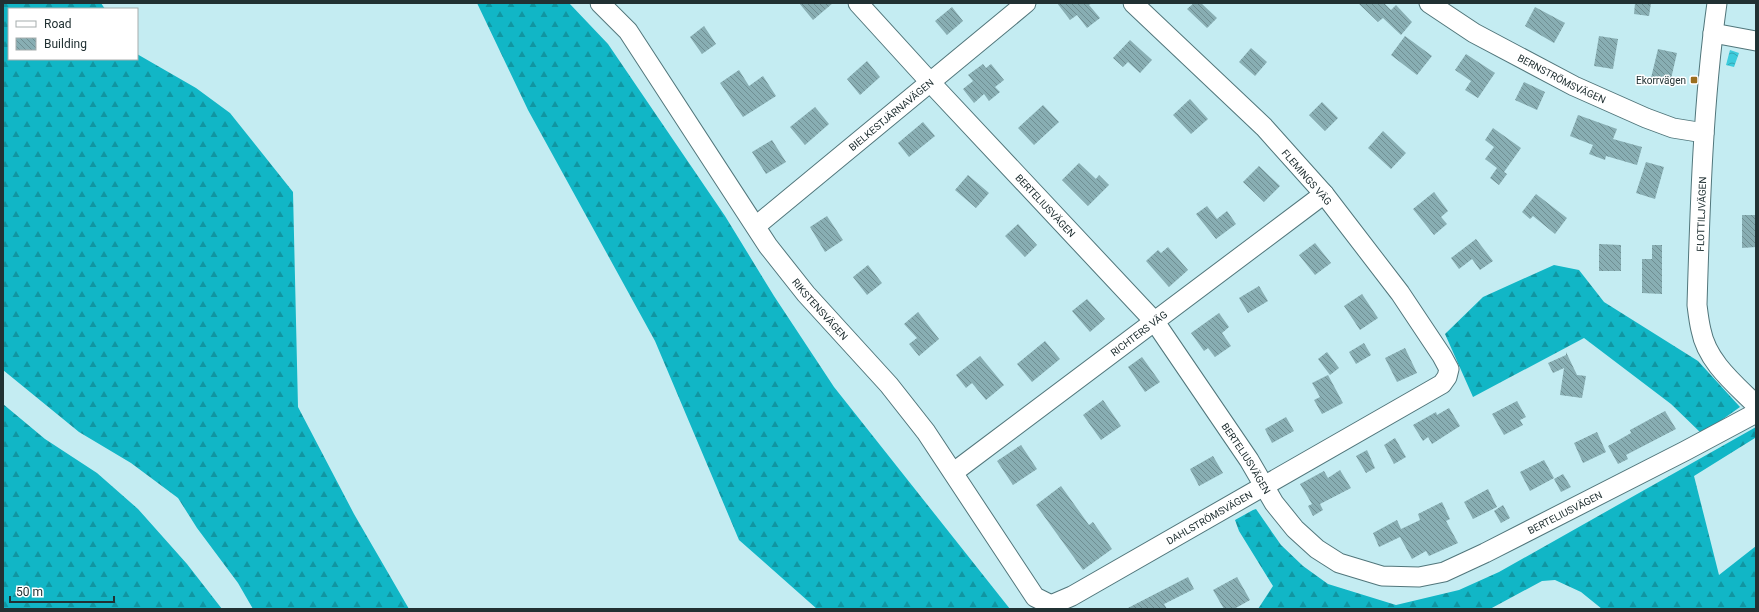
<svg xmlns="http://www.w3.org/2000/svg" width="1759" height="612" font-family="Roboto,sans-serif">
<defs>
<pattern id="forest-firs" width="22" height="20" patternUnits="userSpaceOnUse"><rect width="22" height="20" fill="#11b6c6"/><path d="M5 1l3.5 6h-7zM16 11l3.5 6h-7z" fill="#1095a1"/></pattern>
<pattern id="water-waves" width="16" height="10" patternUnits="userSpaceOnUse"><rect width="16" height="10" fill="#3dccdd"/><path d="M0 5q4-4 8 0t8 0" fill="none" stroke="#33a6b4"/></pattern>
<pattern id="building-back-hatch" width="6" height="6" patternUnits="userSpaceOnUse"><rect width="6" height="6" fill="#88aeb3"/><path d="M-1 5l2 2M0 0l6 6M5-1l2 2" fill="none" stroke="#6f8e92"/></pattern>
</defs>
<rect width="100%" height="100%" fill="#c4ecf2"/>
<!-- forest -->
<path fill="url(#forest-firs)" d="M3,3H101L105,9H9V59H137V54L196,88L230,113L293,192L298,407L354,514L409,609H253L238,583L197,528L178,498L131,463L79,432L3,370Z
M477,3H569L608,44L725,216L774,296L834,387L1010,609H817L739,540L655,341L528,110Z
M1554,265L1579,270L1604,302L1698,361L1740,407L1702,434L1671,404L1584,338L1473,397L1445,334L1483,297Z
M3,404L45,439L97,473L138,509L187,564L222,609H3Z
M1756,427V439L1755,438L1694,476L1719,575L1756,546V609H1602L1581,592L1555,580L1542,581L1490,609H1258L1273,586L1239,531L1235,520L1253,510L1256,509L1281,545L1303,566L1328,584L1396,605L1459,590L1499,572Z"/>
<!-- water -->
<path fill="url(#water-waves)" d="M1730,50L1739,53L1734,67L1726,65Z"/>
<!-- building -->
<path fill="url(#building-back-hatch)" d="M799,3H833L813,20Z
M1057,3H1092L1089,5L1100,18L1087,28L1077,15L1070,20Z
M1194,3H1201L1217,18L1207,28L1187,9Z
M1358,3H1384L1391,10L1396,5L1412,22L1401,35L1383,18L1378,22Z
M1635,3H1651L1649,16L1634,14Z
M952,7L963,21L947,35L935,21Z
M1535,7L1565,23L1554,43L1525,26Z
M704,26L716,44L702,54L690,37Z
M1405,36L1432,56L1417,75L1391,55Z
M1599,36L1618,39L1613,69L1594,66Z
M1130,40L1152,60L1140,73L1128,62L1123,67L1113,58Z
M1251,48L1267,62L1255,76L1239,62Z
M1658,49L1677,53L1670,83L1651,78Z
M1466,54L1495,73L1478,98L1465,90L1471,81L1455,70Z
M867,61L880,77L860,95L847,79Z
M983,64L986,68L991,64L1004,80L995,87L1000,92L989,101L984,94L974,103L963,89L973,81L968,75Z
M739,70L749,86L763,76L776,96L743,117L720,83Z
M1524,82L1545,92L1537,110L1515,100Z
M1190,99L1208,119L1191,134L1173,115Z
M1322,102L1338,118L1325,131L1309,115Z
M1043,105L1059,122L1034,145L1018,128Z
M815,107L829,124L805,145L790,127Z
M1578,115L1617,129L1613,139L1642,147L1637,165L1606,156L1605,160L1589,154L1593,145L1570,136Z
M923,122L935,136L909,157L898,143Z
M1493,128L1521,148L1504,172L1507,174L1499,185L1490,178L1497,168L1485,159L1494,147L1485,140Z
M1383,131L1406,153L1391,169L1368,148Z
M772,140L786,162L766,174L752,152Z
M1646,162L1664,167L1655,199L1636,193Z
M1079,163L1096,179L1099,175L1109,185L1088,206L1062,180Z
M1259,166L1280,186L1264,202L1243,182Z
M968,175L989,193L976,208L955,190Z
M1434,192L1448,211L1441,217L1447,224L1434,235L1413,209Z
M1536,194L1567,218L1555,234L1533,216L1530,219L1522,212Z
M1207,206L1217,219L1227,211L1236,224L1216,239L1196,214Z
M1742,215H1756V247L1742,248Z
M827,216L843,240L825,252L810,227Z
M1018,224L1037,245L1025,257L1005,236Z
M1476,239L1493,261L1480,270L1472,259L1459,269L1451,258Z
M1315,243L1331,263L1315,275L1299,255Z
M1599,244L1621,245V271H1599Z
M1652,245H1662V294L1642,293V259H1652Z
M1168,247L1188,270L1169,287L1146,261L1158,250L1161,253Z
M868,265L882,283L867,295L853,277Z
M1259,286L1268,301L1248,313L1239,298Z
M1362,294L1378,318L1360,330L1344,306Z
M1087,299L1105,319L1090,332L1072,311Z
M918,312L939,339L919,356L909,344L917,338L904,324Z
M1219,313L1229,327L1222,333L1231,346L1215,357L1208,348L1204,351L1191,333Z
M1045,341L1060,359L1032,382L1017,364Z
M1364,343L1371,355L1356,364L1349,352Z
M1405,348L1417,373L1397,382L1385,358Z
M1327,352L1339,368L1330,375L1318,359Z
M1566,352L1577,375L1586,376L1582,398L1560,395L1564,368L1553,373L1548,363L1566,355Z
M980,356L1004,385L986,400L972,383L966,388L956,375Z
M1142,357L1160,382L1145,392L1128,367Z
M1328,375L1343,403L1322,414L1314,400L1320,397L1312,383Z
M1103,400L1121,426L1101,440L1083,415Z
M1517,401L1526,417L1520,420L1523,425L1504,435L1492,414Z
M1449,408L1460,426L1432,444L1428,437L1423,441L1413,425L1436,412L1437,415Z
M1665,411L1676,429L1626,455L1628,459L1618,464L1608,446L1631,433L1630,430Z
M1286,417L1294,431L1272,443L1265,429Z
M1597,432L1606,452L1583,463L1574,443Z
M1395,438L1406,457L1394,464L1384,445Z
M1021,445L1037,469L1013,485L997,461Z
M1367,450L1375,468L1366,473L1356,456Z
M1213,456L1223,473L1199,486L1190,469Z
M1544,460L1554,478L1530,491L1520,472Z
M1340,470L1351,488L1320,504L1323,510L1313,516L1308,506L1312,504L1300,484L1324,471L1328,478Z
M1563,474L1571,487L1561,492L1554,479Z
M1061,486L1089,525L1093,522L1112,549L1083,570L1036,505Z
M1488,489L1497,507L1473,519L1464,502Z
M1442,502L1450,519L1446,521L1458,543L1429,556L1426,551L1412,559L1400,537L1379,547L1373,533L1397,520L1401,529L1420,520L1418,514Z
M1503,505L1510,518L1501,523L1494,511Z
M1188,577L1194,589L1164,604L1167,609H1126Z
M1237,577L1250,600L1234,609H1224L1213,590Z"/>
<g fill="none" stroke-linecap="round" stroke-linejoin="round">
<defs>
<g id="minor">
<path id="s1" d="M600,3L628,31L768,246L806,294L889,385L926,432L1035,597L1051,605L1072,596L1442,384L1447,377L1449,369L1442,356L1400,293L1324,194L1264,127L1133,3"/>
<path id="s2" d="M858,3L930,82L1155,322L1249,460L1274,503L1295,529L1317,549L1339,563L1382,576L1419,577L1444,572L1485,553L1685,451L1756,413"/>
<path id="s3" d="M1429,3L1474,33L1574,86L1646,118L1673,128L1704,133"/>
<path d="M1717,3C1703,103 1700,204 1697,305C1698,313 1699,322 1701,330C1707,362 1735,384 1756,405"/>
<path d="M1713,33L1756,41"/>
<path id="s4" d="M756,226L1026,3"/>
<path id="s5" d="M954,472L1324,194"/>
</g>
</defs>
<!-- minor casing -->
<use href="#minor" stroke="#51767b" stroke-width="21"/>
<!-- minor -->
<use href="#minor" stroke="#fff" stroke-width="19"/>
</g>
<!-- markers -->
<rect fill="#9b6e1e" stroke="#fff" stroke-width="1.5" x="1690" y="76" width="8" height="8" rx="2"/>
<g text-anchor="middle" stroke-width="3" stroke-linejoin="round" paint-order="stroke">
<!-- street labels -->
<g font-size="10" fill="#213133" stroke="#fff">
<text dy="4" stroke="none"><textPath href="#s3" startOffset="153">BERNSTRÖMSVÄGEN</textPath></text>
<text dy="4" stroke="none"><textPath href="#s4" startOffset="175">BIELKESTJÄRNAVÄGEN</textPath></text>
<text transform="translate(1307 177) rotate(49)" y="4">FLEMINGS VÄG</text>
<text dy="4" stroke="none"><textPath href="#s2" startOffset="276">BERTELIUSVÄGEN</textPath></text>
<text transform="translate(1701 214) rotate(-88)" y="4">FLOTTILJVÄGEN</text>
<text dy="4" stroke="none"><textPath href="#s1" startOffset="378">RIKSTENSVÄGEN</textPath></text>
<text dy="4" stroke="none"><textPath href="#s5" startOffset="231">RICHTERS VÄG</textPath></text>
<text dy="4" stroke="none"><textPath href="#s2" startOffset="600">BERTELIUSVÄGEN</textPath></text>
<text dy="4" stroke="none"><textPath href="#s2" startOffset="984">BERTELIUSVÄGEN</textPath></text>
<text dy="4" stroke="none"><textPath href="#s1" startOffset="937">DAHLSTRÖMSVÄGEN</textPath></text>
</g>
<!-- poi labels -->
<g font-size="10" fill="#213133" stroke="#fff" text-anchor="end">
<text x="1686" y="84">Ekorrvägen</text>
</g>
</g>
<!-- border -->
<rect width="1759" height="612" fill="none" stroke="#213133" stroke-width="8"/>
<!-- legend -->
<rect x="8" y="8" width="130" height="52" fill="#ffffff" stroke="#a6adad"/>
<rect x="16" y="21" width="20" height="6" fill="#ffffff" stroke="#a6adad"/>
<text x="44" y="28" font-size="12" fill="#213133">Road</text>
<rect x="16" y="38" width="20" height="12" fill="url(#building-back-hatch)" stroke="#a6adad"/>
<text x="44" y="48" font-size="12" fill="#213133">Building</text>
<!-- scale -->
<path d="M10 596v6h104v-6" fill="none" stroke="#213133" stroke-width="2"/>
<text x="16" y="596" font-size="12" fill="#213133" stroke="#ffffff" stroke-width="3" paint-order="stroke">50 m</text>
</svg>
